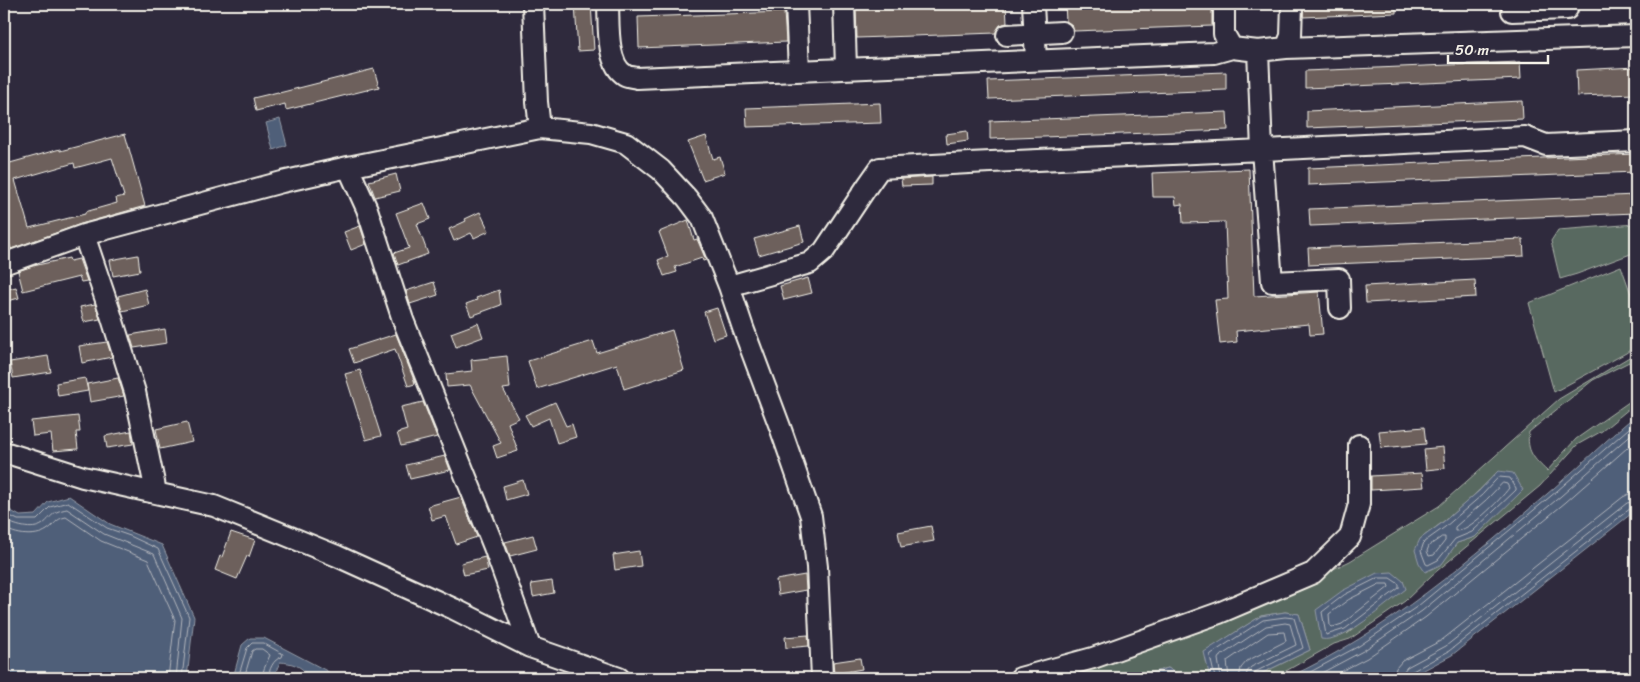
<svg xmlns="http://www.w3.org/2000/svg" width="1640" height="682" font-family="Sriracha,sans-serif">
<rect width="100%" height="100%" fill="#2f2a3d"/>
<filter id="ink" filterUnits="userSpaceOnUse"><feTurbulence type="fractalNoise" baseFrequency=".02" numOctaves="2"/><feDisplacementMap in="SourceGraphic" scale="10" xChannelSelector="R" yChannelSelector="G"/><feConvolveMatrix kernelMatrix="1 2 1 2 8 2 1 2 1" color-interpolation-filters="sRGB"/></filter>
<g filter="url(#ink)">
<!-- green -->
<path fill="#596961" stroke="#a6ada4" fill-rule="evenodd" d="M1636,224V252L1577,274L1560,279L1551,241L1558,230Z
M1621,266L1636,308V346L1626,353L1554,392L1529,303Z
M1636,353V370L1629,362L1593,380L1529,432C1526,451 1534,459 1547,471L1576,439L1636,397V403L1602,431L1577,445L1540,486L1432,575L1405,601L1350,639L1334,644L1277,676L1271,678H1252L1310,650L1299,614L1285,612L1261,616L1205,652L1210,678H1180L1179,675L1168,668L1134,678H1046L1292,589L1350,561L1439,506L1559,399ZM1498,471L1475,537L1457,543L1420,539C1448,519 1474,497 1498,471ZM1403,581L1405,589L1347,634Z"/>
<!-- water -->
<path fill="#4f5e79" stroke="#9199a5" d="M280,119L287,145L273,150L266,123Z
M1636,415V510L1452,655L1409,678H1287C1387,632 1471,559 1554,488C1582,464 1608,438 1636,415Z
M1498,471L1513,473L1523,490L1475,537L1457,543L1442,564L1425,572L1419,563L1415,550L1420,539L1442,523L1479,491Z
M69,496L110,524L162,545L194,617L187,678H4V507L20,516L36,515L48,502Z
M1392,572L1403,581L1406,589C1387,603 1343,644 1321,639L1316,610L1342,591L1377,573Z
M1285,612L1299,614L1310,650L1252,678H1210L1204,652L1261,616Z
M250,638H264L327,671L334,677L333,678H307L308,675C300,665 292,663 280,662L273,678H233L242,645Z
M1168,668L1179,675L1180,678H1134Z"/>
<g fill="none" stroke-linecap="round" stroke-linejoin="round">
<!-- shore -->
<path stroke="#b2b6bc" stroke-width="1" d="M1499,477L1510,478L1516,488V490L1472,532L1455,539L1438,560L1428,565L1426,564L1421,551L1424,542L1445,527L1482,495Z
M1503,483L1507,484L1509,488C1500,500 1469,532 1455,531V527L1486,500Z
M4,513L18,520H37L50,507L68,502L107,528L130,536L158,549L189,617L182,678
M4,520C14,525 32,532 43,524C54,515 51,512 67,509L104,534L154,554L182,618L176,678
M4,528C15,535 35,538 47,530C55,525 55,519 66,517L101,541L148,560L175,620L168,678
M1442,537H1445V541L1434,555L1429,556L1427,551L1429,546Z
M1378,578H1390L1399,584V588L1345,629L1326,635L1322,612L1344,595Z
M1380,584H1388L1389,587L1342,624L1333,627L1330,626L1329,614L1348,600Z
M238,678L247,648L252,643H263L283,654L282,657C273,659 269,670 268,678
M244,678L252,651L255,649H262L270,655L264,669L262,678
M1215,678L1210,656L1211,654L1263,620L1285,617L1294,618L1303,648L1255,672L1253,674L1252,678
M1221,678L1218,659L1219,657L1266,626L1285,623L1290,624L1296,645L1251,667L1247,672L1246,678
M1229,678L1227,661L1268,633L1284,632L1286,641L1247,661L1241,668L1239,678
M1299,678L1359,646L1418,606L1557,491L1636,422
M1312,678L1363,651L1422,611L1561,496L1636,430
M1328,678L1367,658L1426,617L1566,502L1636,440
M1394,678L1396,668L1402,661L1442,640L1623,497L1629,494L1636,493
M1402,678L1403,672L1407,667L1446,646L1627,503L1636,501
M1408,678L1411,672L1449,651L1631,508L1636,507"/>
</g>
<!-- building -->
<path fill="#6d615c" stroke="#f4f1e8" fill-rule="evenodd" d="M575,4H591L594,50L578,51Z
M964,4H1006L1007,23L1000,25L996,33L857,38L856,8Z
M1065,4H1212V26L1074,31L1072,25L1066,21Z
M1304,4H1396V13L1303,17Z
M784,12L786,42L639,48L638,17Z
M1520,62L1521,79L1305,88V71Z
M1636,67V94L1577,96L1576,70Z
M374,69L379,87L286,110L285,104L256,111L253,98L278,92L279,93Z
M1226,72V90L989,99L988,81Z
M1522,101L1523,119L1307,128V111Z
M880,103L881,123L747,127L746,108Z
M1227,112L1228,130L990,139V121Z
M967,131L968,141L947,144L946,134Z
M125,134L145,206L81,224L11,249L7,236L4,237V153L7,152L10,163L60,149V151ZM112,158L124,196L116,198L117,203L85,212V214L29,228L15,180L74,163L75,168Z
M706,136L713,159L720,157L725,173L703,180L688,142Z
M1636,154V172L1308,185V168Z
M1249,169L1254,296L1319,292L1323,334L1310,335L1309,324L1236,331L1237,342L1220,344L1215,300L1228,299L1225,222L1183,223L1182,204L1176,205L1175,197H1153L1152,173Z
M396,174L400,191L375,197L369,181Z
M932,177V185L902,186L901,179Z
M1636,195V213L1310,226L1309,209Z
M424,203L430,219L417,224L428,254L398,265L394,253L409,248L396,213Z
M480,212L489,231L474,238L471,233L454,241L449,229L466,221L465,219Z
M688,220L694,240L697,239L706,260L703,261L702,258L675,267L677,272L664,276L658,260L668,256L659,232Z
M360,226L366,244L351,250L344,232Z
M800,226L804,242L759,255L754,239Z
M1523,239L1524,256L1309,265L1308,248Z
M138,255L140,271L113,276L110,260Z
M69,258L70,261L79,259L87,281L81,282L79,277L23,291L18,271L33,266Z
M808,278L812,293L784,300L780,286Z
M1475,280L1476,297L1366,303L1365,286Z
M434,282L438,295L410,304L406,291Z
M16,287L19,298L4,302V290Z
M145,289L149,305L122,311L118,296Z
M499,290L501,305L471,316L466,304L477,300L476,298Z
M95,304L100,319L84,322L80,307Z
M717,308L726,335L713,339L704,312Z
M478,323L483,337L456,347L451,333Z
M165,329L167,343L134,348L130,335Z
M672,330L684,370L624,389L617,364L537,389L528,361L593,341L597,353Z
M396,334L414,380L415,384L408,386L395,349L354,363L349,349Z
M107,342L112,357L82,363L79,346Z
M48,356L51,372L13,378L10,362Z
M507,356L510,388L503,389L519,418L508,423L518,451L497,458L493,446L501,443L470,385L447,387L446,374L472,371L471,360Z
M360,370L381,436L366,440L345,374Z
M85,378L88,391L58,396L56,383Z
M118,378L124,396L90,402L87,384Z
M423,402L437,437L401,446L397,433L407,430L401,407Z
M555,402L566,426L572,424L576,437L557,443L549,418L531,426L525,415Z
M78,416L80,432H76L78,449L53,451L51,434L33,436L31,421Z
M187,422L192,442L160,449L156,429Z
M1424,427L1426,444L1381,448L1379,431Z
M131,431L133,444L107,448L105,436Z
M1443,447L1445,468L1426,470L1424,449Z
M445,456L450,470L410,479L406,465Z
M1422,473L1424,487L1371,490V476Z
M523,480L527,494L506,500L503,486Z
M461,497L477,537L456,544L446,516L432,520L428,506Z
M931,526L934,541L901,547L898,532Z
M231,532L255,540L249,557L247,556L237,579L215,570L220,556L222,557Z
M533,535L537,549L510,556L505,542Z
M639,551L641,566L615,570L613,555Z
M485,557L488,570L464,575L461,563Z
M805,575L806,590L778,595L776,580Z
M552,581L554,593L533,597L531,584Z
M808,635L809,646L786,648L785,637Z
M860,658L862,669L834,674L833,662Z"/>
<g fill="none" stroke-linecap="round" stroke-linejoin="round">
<defs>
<path id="minor" d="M533,4L537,102L540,128
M608,4C609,23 606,64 625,75C628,77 634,77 637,78L1214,53L1232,48L1258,51L1286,48L1636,36
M796,4L799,71
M844,4L846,68
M1033,4L1036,60
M1224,4V34L1232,48
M1512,11L1567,9
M1007,35L1062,32
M1286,48L1291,36L1292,4
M1258,51L1262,150L1272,282L1339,279L1340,308
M348,167L367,209L403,320L494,547L530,647
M84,235L111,315L135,392L156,492
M6,263L84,235L282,182L348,167L540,128L591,133L626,143L661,170L687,198L702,218L729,286
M4,452L83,477L214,506L337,556L454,609L530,647L619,678
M822,678L817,567L811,516L780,427L743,328L729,286L810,263L824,251L868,185L880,168L969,163L1262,150L1525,137L1546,145L1636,141
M1020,678L1093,658L1219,613L1313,573L1350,537L1359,504V445"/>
</defs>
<!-- minor casing -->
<use href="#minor" stroke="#f4f1e8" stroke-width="24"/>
<!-- minor -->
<use href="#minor" stroke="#2f2a3d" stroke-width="20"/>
</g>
</g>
<!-- margin -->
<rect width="1640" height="682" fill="none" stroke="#2f2a3d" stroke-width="20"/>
<rect x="10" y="10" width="1620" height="662" fill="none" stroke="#f4f1e8" stroke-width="2" filter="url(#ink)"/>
<!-- scale -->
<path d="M1448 55v8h100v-8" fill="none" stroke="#f4f1e8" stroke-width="2.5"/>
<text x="1455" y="55" font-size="15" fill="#f4f1e8" stroke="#2f2a3d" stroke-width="4" paint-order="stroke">50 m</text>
</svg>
